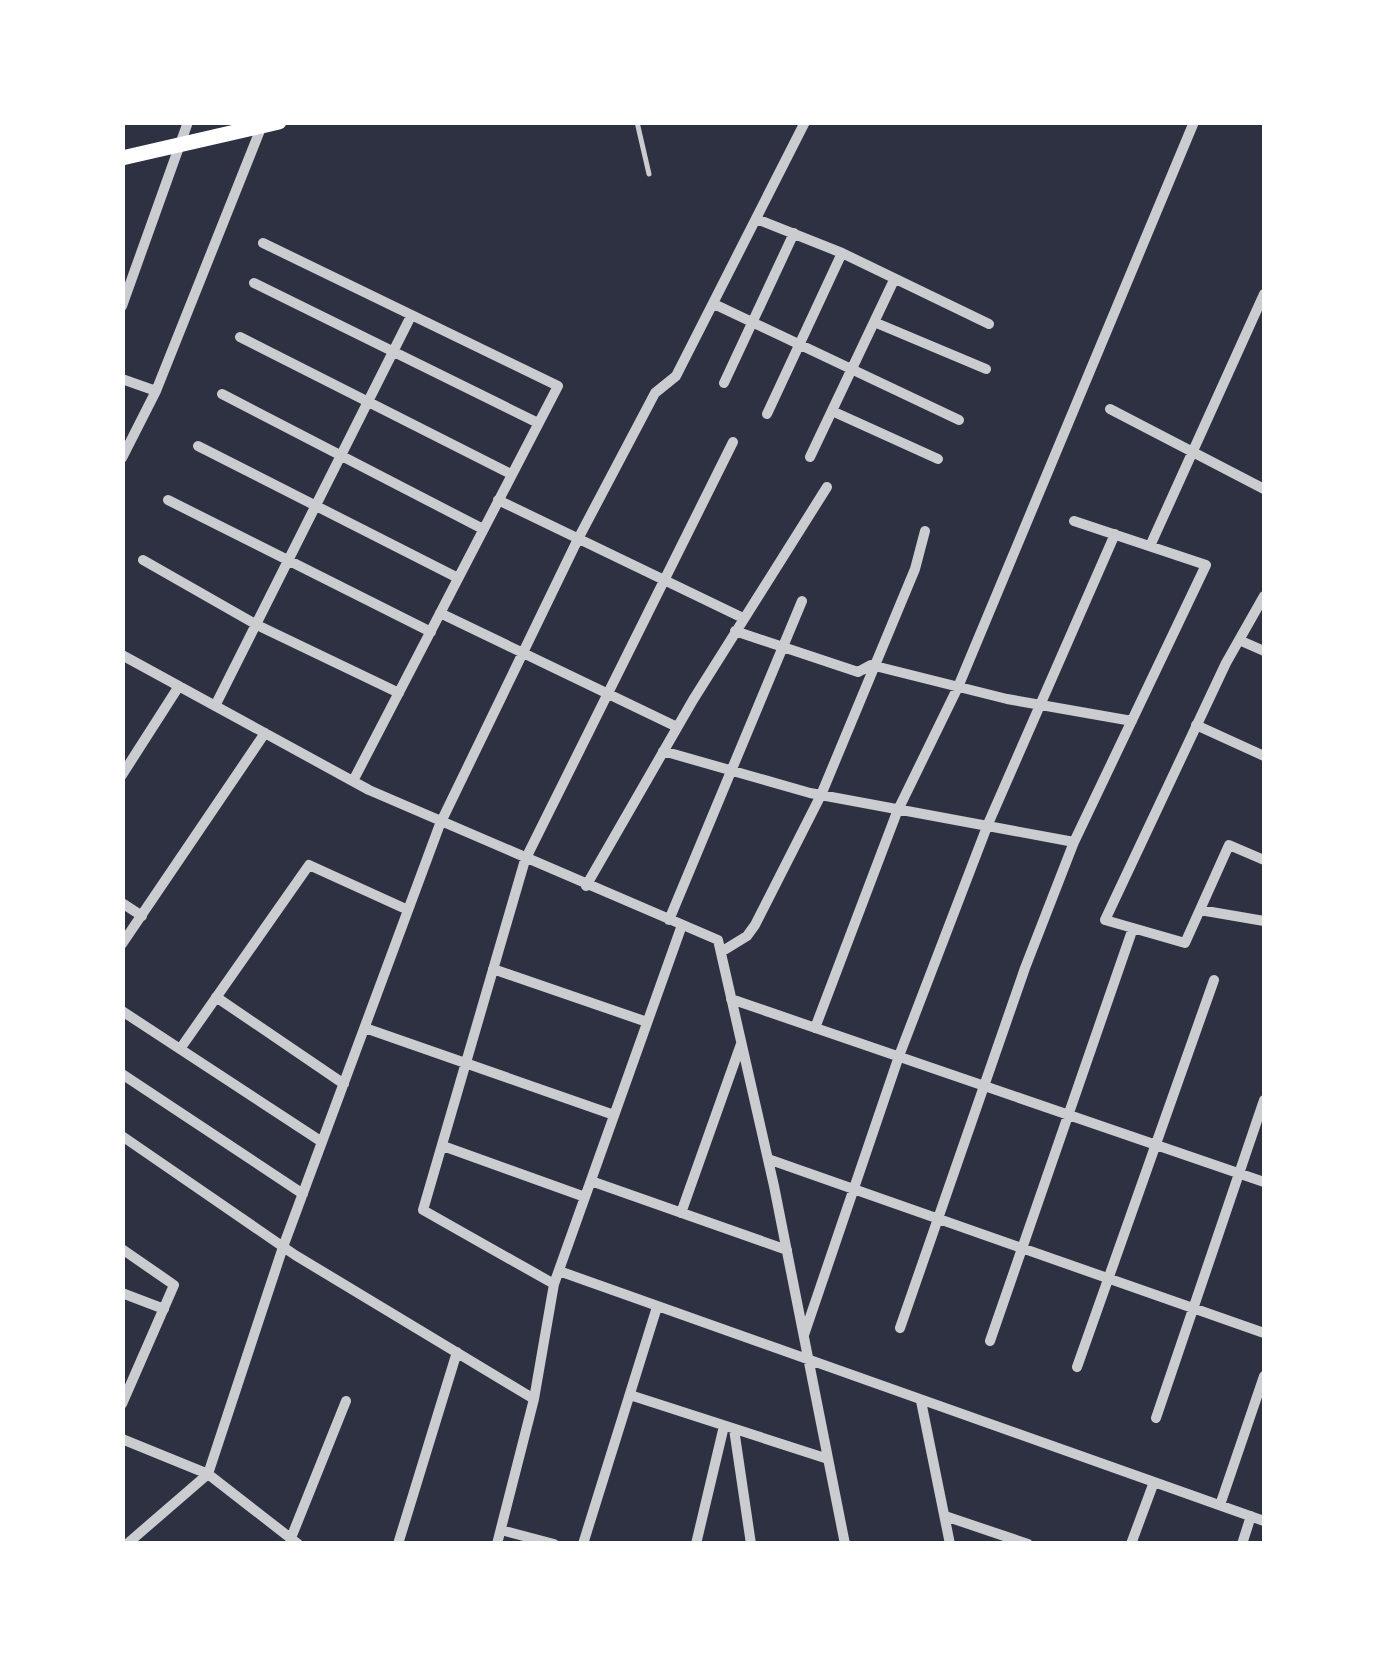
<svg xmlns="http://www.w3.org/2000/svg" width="1387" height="1666" font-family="Inter,sans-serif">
<rect width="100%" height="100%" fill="#2d3142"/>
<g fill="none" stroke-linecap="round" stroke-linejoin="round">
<!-- service -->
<path stroke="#caccd0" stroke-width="5" d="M637,122L649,174"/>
<!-- minor -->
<path stroke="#caccd0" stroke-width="10" d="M759,220L842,253L989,324
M263,243L558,386L353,781
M254,283L538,423
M714,304L959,420
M122,306L188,122
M874,322L986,369
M240,337L511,474
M122,379L156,391
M724,383L794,233
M222,394L483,529
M1110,409L1264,489
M832,411L938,459
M767,414L842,253
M198,446L458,578
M810,457L894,280
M122,458L156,391L263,123
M168,500L431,632
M498,500L743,618
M1150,546L1264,294
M143,560L257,625L399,693
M1264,596L1226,663L1105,920L1185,943L1229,845L1264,860
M440,613L677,727
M735,631L858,672L871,665L1007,699L1132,721
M1239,640L1264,651
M122,655L369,790L718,940L774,1186L845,1544
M215,706L411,316
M1196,725L1264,756
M663,751L810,793L1074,842
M122,775L179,686
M586,886L693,700L827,487
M122,903L142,916
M1200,910L1264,921
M669,920L802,601
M122,944L265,733
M721,952L747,936L755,925L821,795L915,569L925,531
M493,969L647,1022
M216,997L344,1084
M731,999L1264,1182
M122,1011L322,1142
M365,1028L614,1115
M815,1028L897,812L958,687L1194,122
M180,1049L309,865L408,910
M122,1074L303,1194
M122,1136L295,1255L534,1399L497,1544
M443,1146L585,1197
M768,1159L1264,1333
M591,1181L787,1250
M681,1213L741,1044
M122,1249L174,1285L122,1404
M559,1271L1264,1521
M554,1284L423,1210L525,860L733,442
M122,1293L164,1309
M900,1328L1025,968L1074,842L1206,565L1074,521
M804,1335L899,1056L988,824L1115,534
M990,1341L1133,928
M1077,1367L1214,980
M630,1395L828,1459
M534,1399L554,1284L682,925
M921,1401L950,1544
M1156,1418L1264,1100
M734,1429L751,1544
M122,1439L208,1474L298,1544
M1220,1505L1264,1376
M945,1516L1028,1544
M501,1530L554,1544
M291,1538L346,1401
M127,1544L208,1474L283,1247L440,824L578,539L655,393L676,376L805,122
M398,1544L457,1352
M583,1544L657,1307
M696,1544L724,1426
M1131,1544L1154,1482
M1242,1544L1251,1516"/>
<!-- trunk -->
<path stroke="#fff" stroke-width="15" d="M122,158L279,122"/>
</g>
<!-- border -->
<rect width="1387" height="1666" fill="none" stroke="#ffffff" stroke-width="250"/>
</svg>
